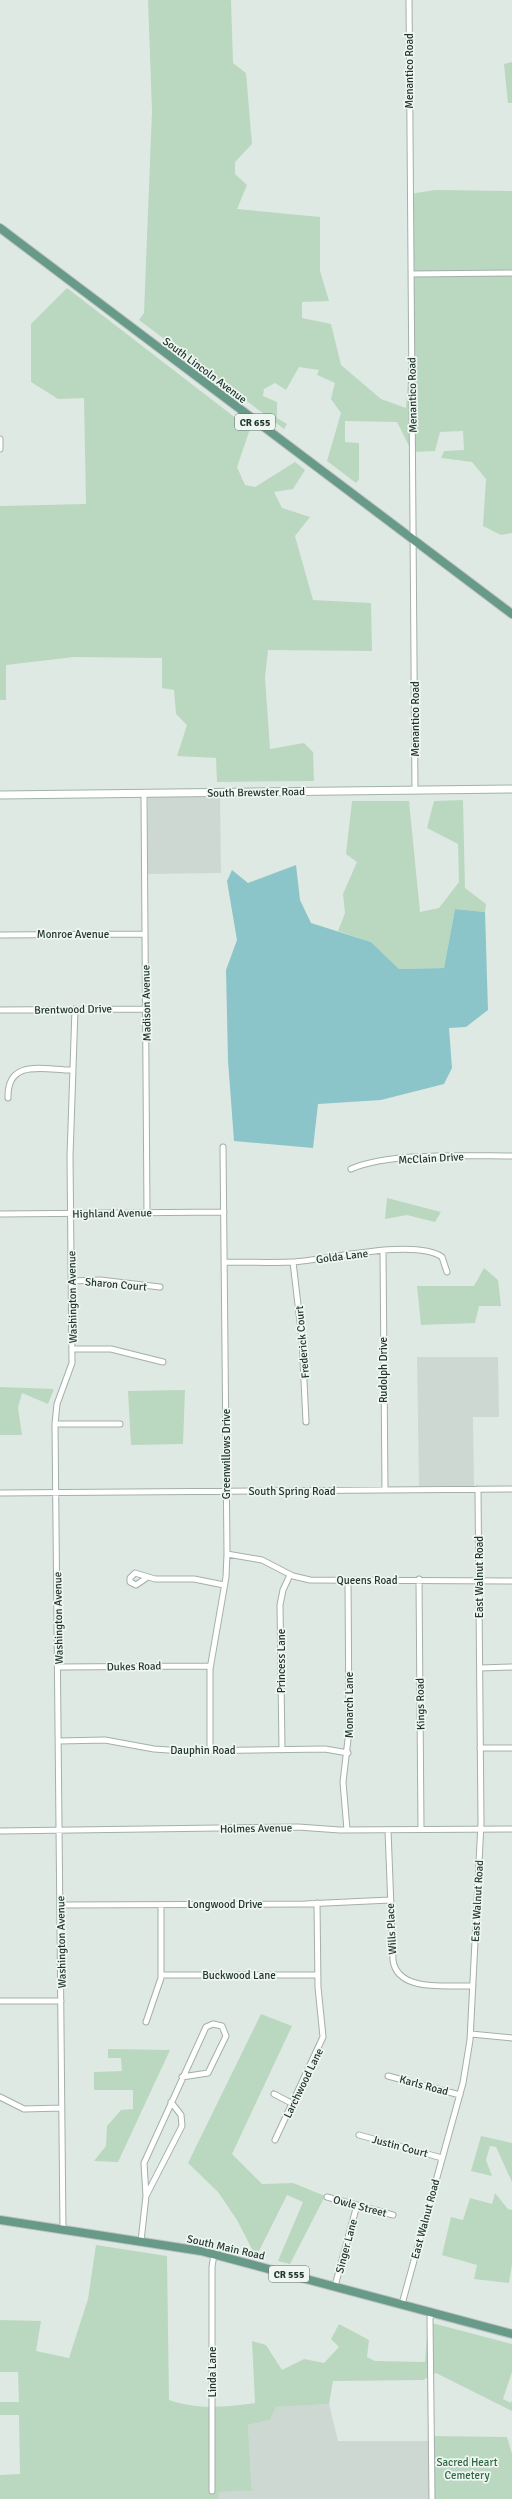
<svg xmlns="http://www.w3.org/2000/svg" width="512" height="2499" font-family="Signika,sans-serif">
<rect width="100%" height="100%" fill="#dfe9e4"/>
<!-- built -->
<path fill="#ced8d2" d="M220,795L221,873L147,874L148,797Z
M417,1357H498L499,1417H473L474,1486H419Z
M329,2404L338,2441H431L433,2499H218V2492L252,2491L248,2425L270,2420L276,2407Z"/>
<!-- green -->
<path fill="#bad8bf" d="M148,0H231L233,63L246,73L252,144L235,162V174L247,185L237,209L320,217V271L329,301L302,302V318L331,324L341,365L381,399L406,408L411,334L410,194L435,190L512,191V533L501,535L483,526L486,479L472,462L441,458L444,451L464,450L463,431L440,432L435,451L412,452L397,422L345,421V442L359,443V479L356,483L327,461L341,413L331,399L335,383L317,375L319,370L299,367L286,390L275,383L264,389L263,396L277,402V418L287,424L284,429L139,320L144,313L152,111Z
M512,62V103H508L504,64Z
M67,288L250,429L237,467L245,485L255,487L295,462L305,470L293,489L274,492L282,508L310,517L295,536L313,600L371,603L372,651L268,650L265,678L270,749L304,743L313,752L314,781L217,782L216,758L177,756L187,725L176,714L174,690L162,688V658L74,657L6,665V700H0V506L86,504L84,398L58,399L31,382V324Z
M463,800L465,888L486,904L485,912L455,909L444,968L399,969L371,942L338,931L345,913L343,894L357,862L346,854L352,801H409L420,912L439,908L459,882L458,844L427,828L434,801Z
M387,1198L441,1212L435,1222L407,1215L385,1219Z
M484,1268L498,1280L501,1306H479L475,1323L421,1325L417,1286H474Z
M0,1387L54,1389L48,1404L22,1393L18,1408L22,1435H0Z
M185,1390L183,1444L131,1445L128,1391Z
M261,2014L292,2026L232,2154L262,2184L293,2183L325,2196L290,2264L278,2261L303,2202L287,2195L256,2257L237,2220L218,2192L188,2163Z
M108,2049L170,2050L118,2162L94,2161L106,2146L107,2126L121,2110L133,2109V2090H94V2072L122,2071L121,2058H108Z
M481,2136L512,2143V2182L496,2147L490,2146L486,2160L492,2176L471,2171Z
M495,2193L508,2209L512,2210V2264L509,2283L474,2279L477,2265L442,2255L451,2217L463,2220L470,2198L492,2204Z
M96,2245L167,2256L169,2400C198,2410 225,2407 255,2403L252,2341L266,2345L282,2370L304,2359L324,2363L339,2347L331,2339L339,2324L369,2340L367,2357L375,2361L425,2362L428,2322L512,2344V2372L503,2399L511,2403L512,2400V2411L436,2373L423,2380L333,2381L329,2404L276,2407L270,2420L248,2425L252,2491L219,2492L218,2499H0V2475L20,2474L19,2415H0V2402H19L18,2372H0V2320L41,2321L36,2351L69,2358L88,2299Z
M431,2436L507,2437L512,2454V2499H433Z"/>
<!-- water -->
<path fill="#8cc5c9" d="M296,865L300,900L311,923L371,942L399,969L444,968L455,909L485,912L488,1010L466,1027L449,1028L452,1068L444,1084L381,1100L318,1104L313,1148L234,1141L228,1061L226,970L237,940L227,881L232,870L248,883Z"/>
<g fill="none" stroke-linecap="round" stroke-linejoin="round">
<defs>
<path id="minor" d="M409,0L415,791
M411,274L512,273
M0,439V449
M144,794L147,1213
M0,935L145,934
M0,1010L146,1009
M8,1098C7,1058 44,1070 72,1070
M351,1169C389,1152 469,1156 512,1156
M0,1214L224,1212
M383,1251L385,1490
M225,1262C247,1262 269,1263 292,1262C327,1260 414,1238 442,1257L447,1272
M293,1262L302,1339L306,1422
M71,1281L100,1280L160,1287
M72,1349H111L163,1362
M55,1424H120
M0,1493L512,1489
M227,1554L262,1560L293,1576L310,1580L512,1581
M145,1579L136,1585L130,1582V1578L135,1573L155,1579H194L224,1585
M419,1579L421,1829
M58,1667L210,1666
M480,1668L512,1667
M59,1741L105,1740L154,1749L183,1751L325,1749L348,1753
M480,1748H512
M210,1750V1669L226,1577L227,1554L223,1147
M282,1750L280,1605L283,1590L290,1575
M347,1830L343,1782L349,1731L348,1580
M388,1830L393,1960C397,1993 449,1985 473,1986
M0,1831L298,1827L340,1830L512,1829
M60,1905L305,1904L390,1900
M161,1975H317
M0,2001H61
M146,2022L161,1978V1905
M471,2034L512,2038
M388,2076L460,2095
M274,2094L293,2104
M0,2097L24,2109L62,2108
M359,2135L442,2158
M275,2140L323,2037L318,1987L317,1903
M146,2196L182,2126L181,2115L171,2102
M327,2197L393,2215
M63,2230L55,1424L57,1404L72,1363L70,1156L75,1009
M141,2241L146,2196L144,2163L206,2027L213,2024L222,2026L226,2036L208,2073L182,2077
M335,2286L357,2205
M402,2304L463,2083L470,2040L481,1823L478,1489
M212,2491V2267L214,2254
M432,2499L430,2318L432,2313"/>
<path id="secondary" d="M0,795L512,789"/>
<path id="primary" d="M0,228L512,614
M0,2220L201,2251L512,2334"/>
</defs>
<!-- minor casing -->
<use href="#minor" stroke="#a3b0aa" stroke-width="7"/>
<!-- secondary casing -->
<use href="#secondary" stroke="#a0b3aa" stroke-width="9"/>
<!-- primary casing -->
<use href="#primary" stroke="#bdc3c1" stroke-width="10"/>
<!-- minor -->
<use href="#minor" stroke="#fff" stroke-width="5"/>
<!-- secondary -->
<use href="#secondary" stroke="#fff" stroke-width="7"/>
<!-- primary -->
<use href="#primary" stroke="#689a89" stroke-width="8"/>
</g>
<g text-anchor="middle" stroke-width="3.5" stroke-linejoin="round" paint-order="stroke">
<!-- shield labels -->
<g fill="#eff6f2" stroke="#60706a" stroke-width="1">
<rect x="235" y="414" width="40" height="16" rx="3"/>
<rect x="269" y="2266" width="40" height="16" rx="3"/>
</g>
<g font-size="10" font-weight="bold" fill="#22372f">
<text x="255" y="426">CR 655</text>
<text x="289" y="2278">CR 555</text>
</g>
<!-- street labels -->
<g font-size="11" fill="#22372f" stroke="#eff6f2">
<text transform="translate(409 71) rotate(-90)" y="4">Menantico Road</text>
<text transform="translate(205 370) rotate(37)" y="4">South Lincoln Avenue</text>
<text transform="translate(412 395) rotate(-91)" y="4">Menantico Road</text>
<text transform="translate(415 719) rotate(-90)" y="4">Menantico Road</text>
<text transform="translate(256 792) rotate(-1)" y="4">South Brewster Road</text>
<text x="73" y="938">Monroe Avenue</text>
<text transform="translate(146 1003) rotate(-91)" y="4">Madison Avenue</text>
<text transform="translate(73 1009) rotate(-1)" y="4">Brentwood Drive</text>
<text transform="translate(431 1158) rotate(-3)" y="4">McClain Drive</text>
<text transform="translate(112 1213) rotate(-1)" y="4">Highland Avenue</text>
<text transform="translate(342 1256) rotate(-7)" y="4">Golda Lane</text>
<text transform="translate(116 1284) rotate(5)" y="4">Sharon Court</text>
<text transform="translate(72 1297) rotate(-91)" y="4">Washington Avenue</text>
<text transform="translate(302 1342) rotate(-95)" y="4">Frederick Court</text>
<text transform="translate(383 1370) rotate(-90)" y="4">Rudolph Drive</text>
<text transform="translate(226 1454) rotate(-90)" y="4">Greenwillows Drive</text>
<text x="292" y="1495">South Spring Road</text>
<text transform="translate(479 1577) rotate(-90)" y="4">East Walnut Road</text>
<text x="367" y="1584">Queens Road</text>
<text transform="translate(58 1618) rotate(-91)" y="4">Washington Avenue</text>
<text transform="translate(281 1661) rotate(-90)" y="4">Princess Lane</text>
<text transform="translate(134 1666) rotate(-1)" y="4">Dukes Road</text>
<text transform="translate(420 1704) rotate(-91)" y="4">Kings Road</text>
<text transform="translate(349 1705) rotate(-90)" y="4">Monarch Lane</text>
<text x="203" y="1754">Dauphin Road</text>
<text transform="translate(256 1828) rotate(-1)" y="4">Holmes Avenue</text>
<text transform="translate(477 1901) rotate(-87)" y="4">East Walnut Road</text>
<text x="225" y="1908">Longwood Drive</text>
<text transform="translate(391 1929) rotate(-93)" y="4">Wills Place</text>
<text transform="translate(61 1942) rotate(-91)" y="4">Washington Avenue</text>
<text x="239" y="1979">Buckwood Lane</text>
<text transform="translate(303 2083) rotate(-64)" y="4">Larchwood Lane</text>
<text transform="translate(424 2085) rotate(15)" y="4">Karls Road</text>
<text transform="translate(400 2146) rotate(15)" y="4">Justin Court</text>
<text transform="translate(360 2206) rotate(15)" y="4">Owle Street</text>
<text transform="translate(425 2219) rotate(-75)" y="4">East Walnut Road</text>
<text transform="translate(346 2246) rotate(-75)" y="4">Singer Lane</text>
<text transform="translate(226 2247) rotate(13)" y="4">South Main Road</text>
<text transform="translate(212 2372) rotate(-90)" y="4">Linda Lane</text>
</g>
<!-- park labels -->
<g font-size="11" fill="#316942" stroke="#eff6f2">
<text x="467" y="2466">Sacred Heart<tspan x="467" dy="13">Cemetery</tspan></text>
</g>
</g>
</svg>
